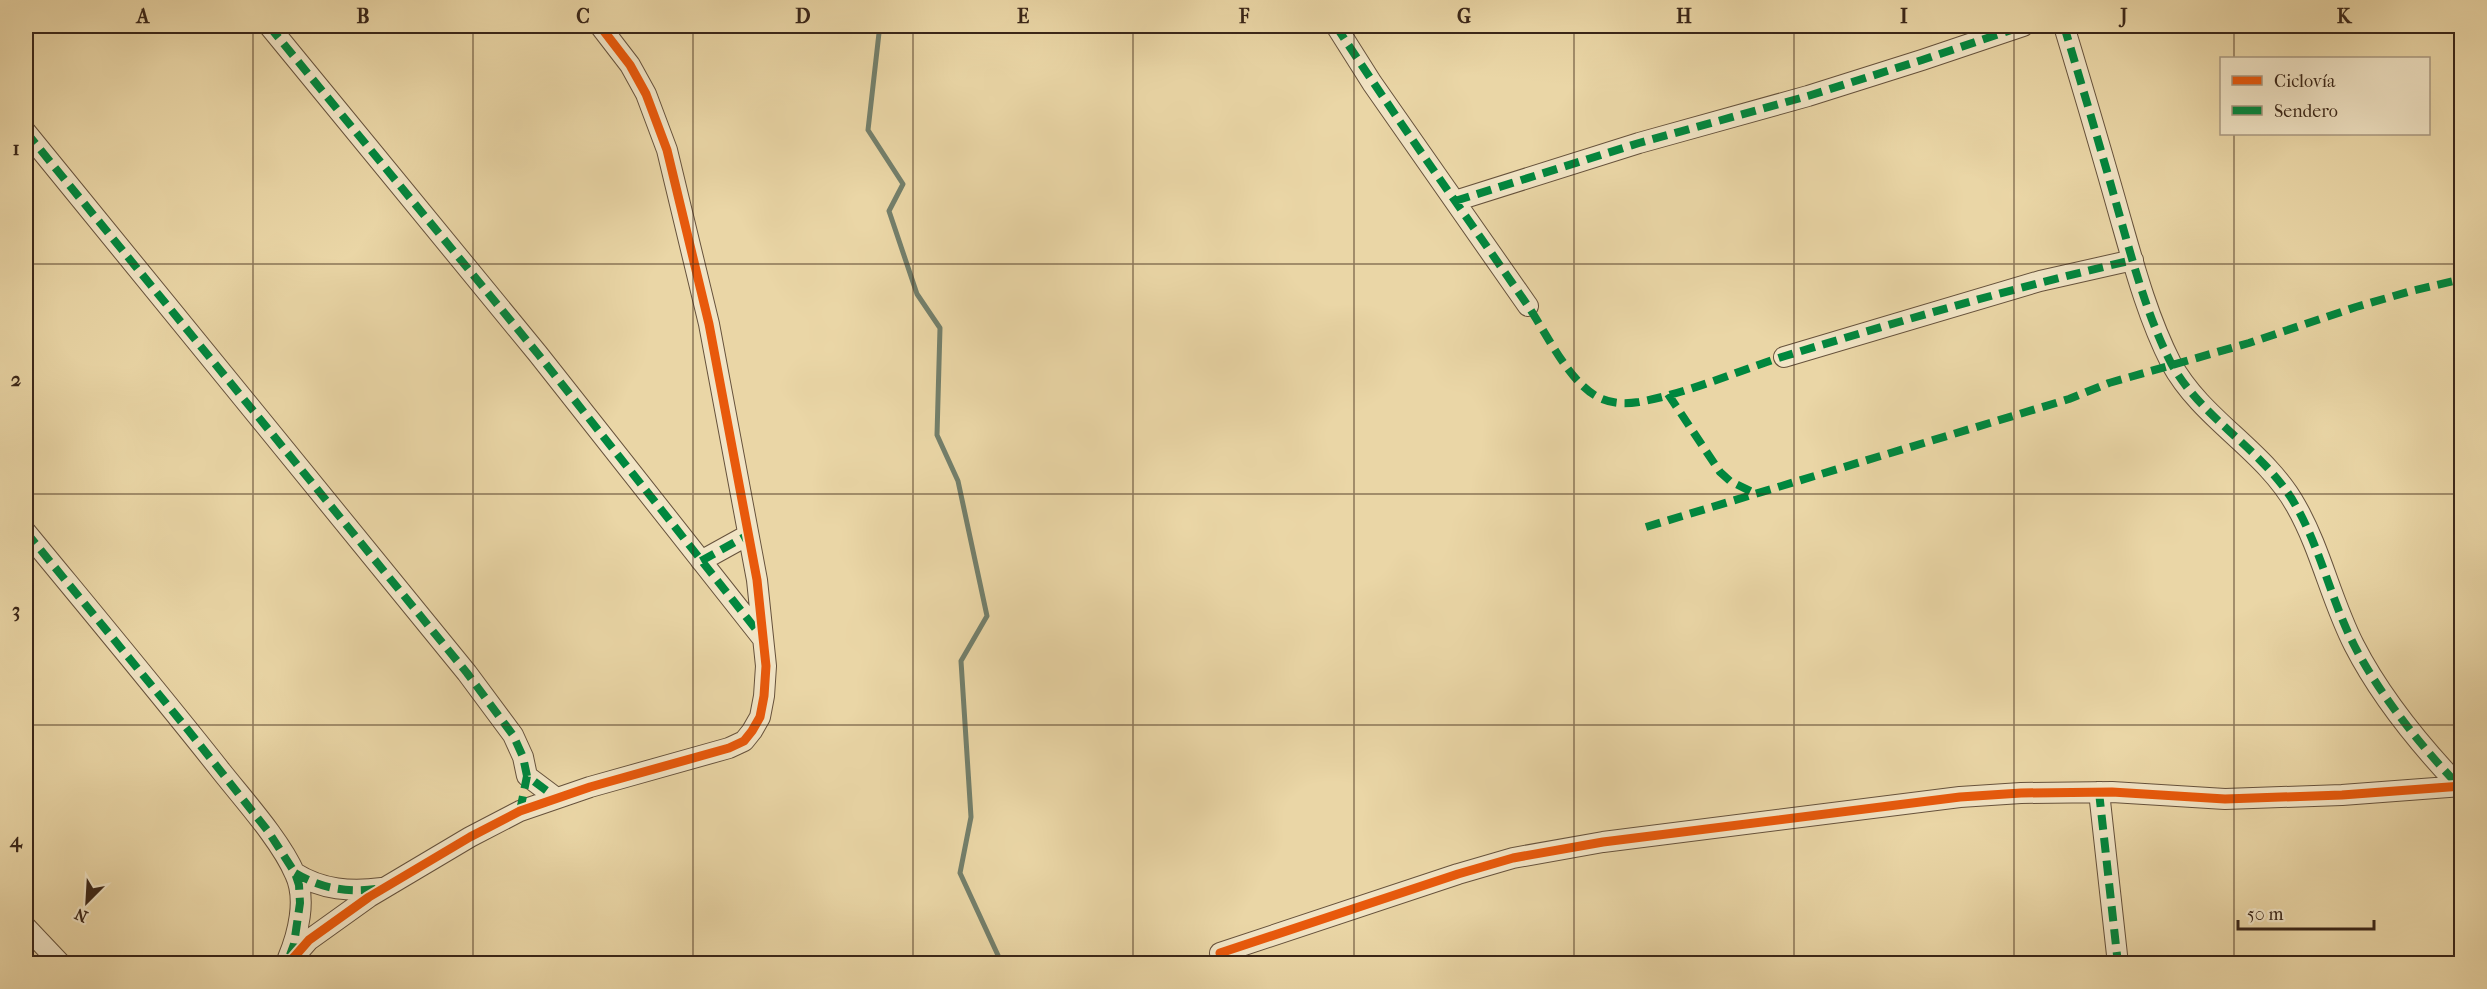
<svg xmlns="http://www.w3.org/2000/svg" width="2487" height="989" font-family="'IM FELL French Canon',serif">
<rect width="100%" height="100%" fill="#ead6a6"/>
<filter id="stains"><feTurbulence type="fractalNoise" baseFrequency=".00333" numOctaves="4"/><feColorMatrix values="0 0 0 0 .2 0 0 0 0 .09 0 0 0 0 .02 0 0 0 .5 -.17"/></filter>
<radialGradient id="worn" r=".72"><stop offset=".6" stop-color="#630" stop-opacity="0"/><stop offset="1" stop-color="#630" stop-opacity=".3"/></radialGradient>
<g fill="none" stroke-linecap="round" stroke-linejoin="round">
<!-- stream -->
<path stroke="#737f6b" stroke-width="5" d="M871,26L879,33L868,130L903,184L889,211L917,294L940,328L937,435L958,481L987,616L961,661L971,817L960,873L1002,964"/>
<defs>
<path id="street" d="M269,26L538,354L763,639
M1336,26L1372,83L1528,306
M2064,26C2083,89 2102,153 2120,217C2134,266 2148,318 2171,363C2202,420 2265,450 2296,506C2321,550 2331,600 2354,645C2379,694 2421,746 2459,786
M26,132L467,673L513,735L523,757L527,776L555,797
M1455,201L1639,143L1808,96L1922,60L2023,26
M1784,357L2040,281L2133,260
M26,532C91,611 157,690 221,771C244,800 281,841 295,874C307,899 298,934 288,958
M701,561L748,535
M2099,792L2118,964
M295,873C322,890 351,892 382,888
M26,927L61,964
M1220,953L1458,874L1513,858L1603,842L1960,797L2021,793L2112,792L2225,799L2342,795L2462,786
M288,964L309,940L369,897L470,837L520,811L590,787L729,748L744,741L752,731L760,717L764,696L766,666L757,580L709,324L667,150L646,94L630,65L600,26"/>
</defs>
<!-- street casing -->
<use href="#street" stroke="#66523c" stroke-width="22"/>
<!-- street -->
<use href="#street" stroke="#f1e4c5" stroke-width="20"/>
<!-- quiet -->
<path stroke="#00873e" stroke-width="8" stroke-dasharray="15 8" stroke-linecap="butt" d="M269,26L538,354L762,637
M1336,26C1397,120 1462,210 1526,303C1545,330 1569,384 1600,398C1613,404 1626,404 1639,402C1689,393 1737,371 1785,356C1900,321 2016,287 2133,260
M2064,26C2083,89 2102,153 2120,217C2134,266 2148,318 2171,363C2202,420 2265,450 2296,506C2321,550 2331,600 2354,645C2379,694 2421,746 2459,786
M26,132L467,673L513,735L523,757L527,776L555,797
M1455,201L1639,143L1808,96L1922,60L2023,26
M1668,394L1720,472L1730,481L1756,494
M1646,527L2069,399L2109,383L2249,343L2356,307L2411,291L2462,279
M26,532L188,730L268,831L295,873L299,885L300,903L294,944L290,955
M701,561L748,535
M2099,792L2118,964
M520,811L527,776
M295,873C320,888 347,893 376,889"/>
<defs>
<path id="cycleway" d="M1220,953L1458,874L1513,858L1603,842L1960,797L2021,793L2112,792L2225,799L2342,795L2462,786
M288,964L309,940L369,897L470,837L520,811L590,787L729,748L744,741L752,731L760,717L764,696L766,666L757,580L709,324L667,150L646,94L630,65L600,26"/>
</defs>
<!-- cycleway casing -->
<use href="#cycleway" stroke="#f1e4c5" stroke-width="13"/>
<!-- cycleway -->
<use href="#cycleway" stroke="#e8590c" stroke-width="9"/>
</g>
<!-- grid -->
<path fill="none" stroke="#3a2618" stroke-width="1.5" stroke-opacity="0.55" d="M253,26V964M473,26V964M693,26V964M913,26V964M1133,26V964M1354,26V964M1574,26V964M1794,26V964M2014,26V964M2234,26V58M2234,134V964M26,264H2462M26,494H2462M26,725H2462"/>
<!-- margin -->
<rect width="2487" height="989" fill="none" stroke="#ead6a6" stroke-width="66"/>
<!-- legend -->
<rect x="2220" y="57" width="210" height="78" fill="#f1e4c5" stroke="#a89880" stroke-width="1.5"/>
<rect x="2232" y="76" width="30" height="9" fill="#e8590c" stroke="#a89880" stroke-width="1.5"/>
<text x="2274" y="87" font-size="18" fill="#3a2618">Ciclovía</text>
<rect x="2232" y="106" width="30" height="9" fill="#00873e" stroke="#a89880" stroke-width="1.5"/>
<text x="2274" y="117" font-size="18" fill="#3a2618">Sendero</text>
<!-- north arrow -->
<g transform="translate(87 902) rotate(204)" stroke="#f1e4c5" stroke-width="4.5" paint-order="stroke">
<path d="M0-4.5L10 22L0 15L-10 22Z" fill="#3a2618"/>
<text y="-9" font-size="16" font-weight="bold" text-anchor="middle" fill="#3a2618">N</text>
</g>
<!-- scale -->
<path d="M2238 920v9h136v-9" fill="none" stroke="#3a2618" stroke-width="3"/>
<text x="2247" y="920" font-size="18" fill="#3a2618" stroke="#f1e4c5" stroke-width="4.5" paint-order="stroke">50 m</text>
<rect x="33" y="33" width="2421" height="923" fill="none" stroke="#3a2618" stroke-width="2"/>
<g font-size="20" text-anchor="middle" font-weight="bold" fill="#3a2618">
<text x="143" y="23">A</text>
<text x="363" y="23">B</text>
<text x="583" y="23">C</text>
<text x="803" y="23">D</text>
<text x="1023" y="23">E</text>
<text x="1244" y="23">F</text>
<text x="1464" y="23">G</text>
<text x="1684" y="23">H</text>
<text x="1904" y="23">I</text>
<text x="2124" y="23">J</text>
<text x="2344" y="23">K</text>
<text x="16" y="155">1</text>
<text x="16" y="386">2</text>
<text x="16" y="617">3</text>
<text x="16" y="847">4</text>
</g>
<rect width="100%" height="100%" filter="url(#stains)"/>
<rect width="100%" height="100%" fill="url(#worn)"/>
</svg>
